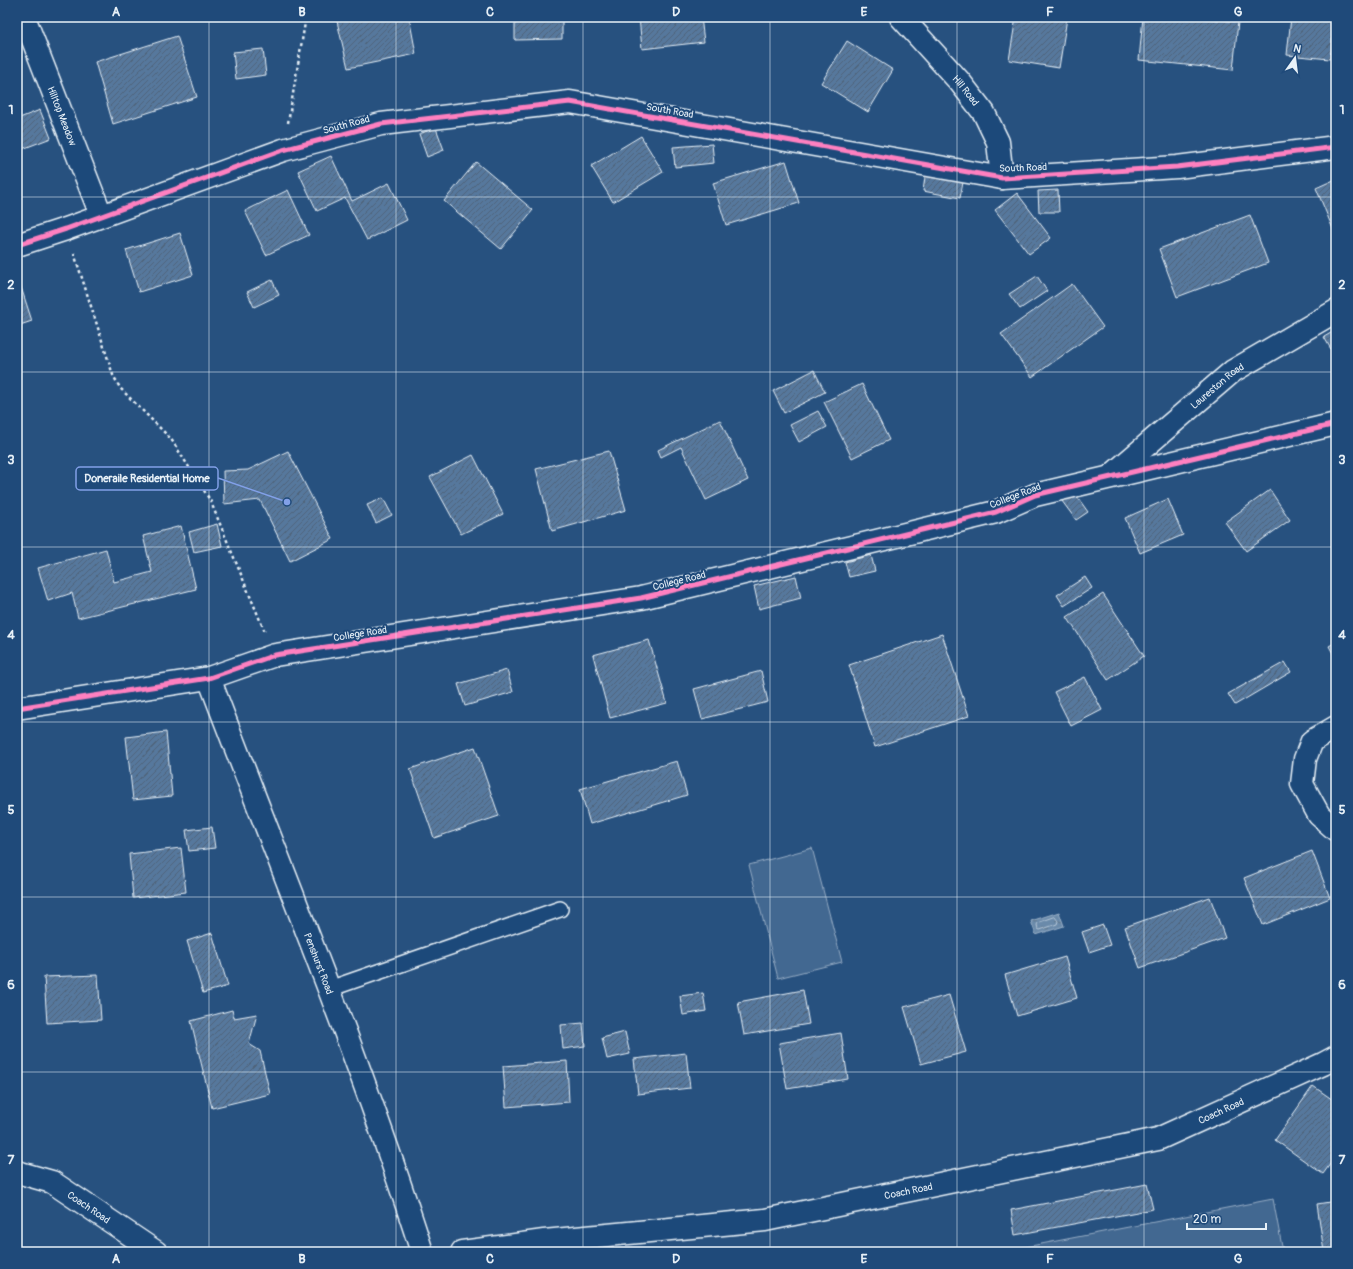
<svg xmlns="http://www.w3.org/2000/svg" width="1353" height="1269" font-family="Pangolin,sans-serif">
<defs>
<pattern id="water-ripples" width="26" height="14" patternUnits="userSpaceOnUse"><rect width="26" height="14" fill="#6b8aaa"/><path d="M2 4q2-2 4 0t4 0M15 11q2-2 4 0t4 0" fill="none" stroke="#5e7388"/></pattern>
<pattern id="building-hatch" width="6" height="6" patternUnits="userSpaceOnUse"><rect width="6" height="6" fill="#57789d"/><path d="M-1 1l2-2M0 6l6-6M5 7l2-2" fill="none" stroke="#4f6278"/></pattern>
</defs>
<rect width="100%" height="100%" fill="#27517f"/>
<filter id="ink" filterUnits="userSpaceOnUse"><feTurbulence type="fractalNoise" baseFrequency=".025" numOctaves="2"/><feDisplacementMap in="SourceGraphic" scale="8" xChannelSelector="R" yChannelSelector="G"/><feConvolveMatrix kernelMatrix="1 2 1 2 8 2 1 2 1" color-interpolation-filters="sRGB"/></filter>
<g filter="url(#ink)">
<!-- garden -->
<path fill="#436891" stroke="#96acc4" d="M812,848L842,962L778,978L749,865Z
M1273,1199L1283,1252H1000Z"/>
<!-- water -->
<path fill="url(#water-ripples)" stroke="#9db3c9" d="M1059,912L1064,926L1036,935L1031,921Z"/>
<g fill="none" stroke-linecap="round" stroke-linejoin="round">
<!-- shore -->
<path stroke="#b6c8d9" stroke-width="1" d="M1055,917L1058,921L1057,924L1040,930L1038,929L1037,925L1038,923Z"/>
</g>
<!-- building -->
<path fill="url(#building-hatch)" stroke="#e8f1f8" d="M336,17H409L416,54L348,68Z
M515,17H562V39L515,40Z
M639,17H701L704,42L642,49Z
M1016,17L1067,18L1059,68L1009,60Z
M1143,17H1190L1238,22L1233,70L1139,60Z
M1291,17H1335L1330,59L1287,55Z
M177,36L197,97L113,124L95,62Z
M847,41L893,70L868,112L821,83Z
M263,49L266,75L236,79L233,52Z
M40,110L51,138L17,151V119Z
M436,128L444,150L427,157L419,134Z
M641,136L663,172L613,202L591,166Z
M712,144L714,163L675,167L673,147Z
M331,156L352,201L389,183L407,220L367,240L345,198L317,211L298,171Z
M786,161L799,203L726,225L713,183Z
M476,162L533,210L501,249L444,201Z
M926,170L964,177L960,198L923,191Z
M1336,179V234H1335L1316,188Z
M288,190L309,235L266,255L245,211Z
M1058,190L1059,212H1039L1038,191Z
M1017,193L1051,238L1029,254L995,210Z
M1250,215L1268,263L1177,297L1159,249Z
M180,233L193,275L139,292L126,250Z
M1037,276L1047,291L1020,309L1009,294Z
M272,280L279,295L254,307L247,292Z
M17,281H19L32,321L17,326Z
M1072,284L1103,327L1032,377L1001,334Z
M1336,330V358L1324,337Z
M814,370L825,392L784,413L773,391Z
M862,384L889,440L852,458L824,402Z
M818,411L827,427L799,442L790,425Z
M720,420L748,480L706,500L681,447L661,457L658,450Z
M288,451L333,539L290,561L260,500L224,504L223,471L248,470Z
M609,451L626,510L552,531L536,469Z
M473,455L503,514L461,534L430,477Z
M1071,488L1088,512L1076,520L1059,497Z
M1270,490L1290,520L1246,551L1225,522Z
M383,498L392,515L376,523L367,505Z
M1168,499L1183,535L1140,553L1125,518Z
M217,524L222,546L194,552L189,532Z
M181,526L196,589L78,618L72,593L48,601L38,568L106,549L114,582L152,572L143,536Z
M871,555L875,571L849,577L845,562Z
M796,576L801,598L759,609L754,586Z
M1085,577L1092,588L1064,606L1057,595Z
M1103,594L1144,656L1108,680L1067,617Z
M942,634L969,716L875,747L849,665Z
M649,640L667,703L610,718L593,655Z
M1336,642V659L1329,646Z
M1285,662L1291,672L1235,705L1228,694Z
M507,670L513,692L465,706L458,684Z
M761,671L768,702L702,719L694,689Z
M1085,677L1102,710L1071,726L1054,692Z
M166,732L172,796L133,800L126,737Z
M475,747L499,816L434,838L410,769Z
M677,761L687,795L590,824L580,789Z
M212,827L215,848L189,851L186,830Z
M181,848L186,892L133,898L129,854Z
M1312,851L1330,898L1263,925L1244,878Z
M1210,897L1225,938L1140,968L1125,927Z
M1103,925L1110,945L1089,952L1082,932Z
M212,933L228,986L203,993L187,941Z
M1065,957L1077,998L1017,1016L1005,975Z
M98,975L101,1020L47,1023L44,977Z
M803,990L809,1024L744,1035L738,1002Z
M703,993L706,1011L683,1015L680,996Z
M949,995L966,1052L921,1064L904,1007Z
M232,1010L234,1018L257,1014L249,1044L260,1051L270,1094L212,1108L191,1021Z
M583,1023L585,1046L563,1049L561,1025Z
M625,1032L630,1054L607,1059L602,1038Z
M841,1033L848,1079L787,1089L779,1043Z
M686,1053L690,1088L638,1094L634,1059Z
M567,1061L569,1102L506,1107L503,1066Z
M1313,1086L1336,1102V1156L1323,1174L1275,1140Z
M1147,1184L1153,1209L1015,1235L1011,1210Z
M1336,1201V1252H1324L1317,1204Z"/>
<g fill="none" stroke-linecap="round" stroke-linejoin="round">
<defs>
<path id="lane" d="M329,989L560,909"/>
<g id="street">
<path id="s1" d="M24,17L101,215"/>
<path id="s2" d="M901,17L960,82L984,113L998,142L1002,178"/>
<path d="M17,245L66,229L283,150L381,124L570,102L1002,178L1177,167L1336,147"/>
<path id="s3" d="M1112,475L1233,371L1336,311"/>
<path id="s4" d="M209,678C281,869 360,1057 422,1252"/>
<path d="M17,708L209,678L275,655L641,598L996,512L1035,495L1336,424"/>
<path d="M1336,727L1312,741L1305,759L1302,784L1319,815L1336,830"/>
<path id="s5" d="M17,1172L52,1182L156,1252"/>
<path id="s6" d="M462,1252L544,1241L765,1220L1158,1139L1323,1064L1336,1057"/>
</g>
</defs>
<!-- lane casing -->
<use href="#lane" stroke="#e8f1f8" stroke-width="18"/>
<!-- street casing -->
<use href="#street" stroke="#e8f1f8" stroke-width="25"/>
<!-- path -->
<path stroke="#e8f1f8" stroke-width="2.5" stroke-dasharray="3 3" stroke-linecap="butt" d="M288,123L306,17
M74,253L113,375L120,388L171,439L210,500L265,632"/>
<!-- lane -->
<use href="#lane" stroke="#1f4a7a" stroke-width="15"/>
<!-- street -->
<use href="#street" stroke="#1f4a7a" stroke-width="22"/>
<defs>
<path id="cycleway" d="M17,245L66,229L283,150L381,124L570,102L1002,178L1177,167L1336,147
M17,708L209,678L275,655L641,598L996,512L1035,495L1336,424"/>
</defs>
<!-- cycleway casing -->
<use href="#cycleway" stroke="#1f4a7a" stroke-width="8"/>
<!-- cycleway -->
<use href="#cycleway" stroke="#ff80c0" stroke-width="5"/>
</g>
</g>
<!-- grid -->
<path fill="none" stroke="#e8f1f8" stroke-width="1" stroke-opacity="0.55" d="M209,17V1252M396,17V1252M583,17V1252M770,17V1252M957,17V1252M1144,17V1252M17,197H1336M17,372H1336M17,547H1336M17,722H1336M17,897H1336M17,1072H1336"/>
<g text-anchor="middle" stroke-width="4" stroke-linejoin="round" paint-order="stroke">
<!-- street labels -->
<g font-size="10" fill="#e8f1f8" stroke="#1f4a7a">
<text dy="4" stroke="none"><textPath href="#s2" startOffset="98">Hill Road</textPath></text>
<text transform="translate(670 110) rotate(10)" y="4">South Road</text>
<text dy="4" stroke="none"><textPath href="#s1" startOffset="106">Hilltop Meadow</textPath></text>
<text transform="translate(346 124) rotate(-15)" y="4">South Road</text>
<text transform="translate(1023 167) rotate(-2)" y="4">South Road</text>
<text dy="4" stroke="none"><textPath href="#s3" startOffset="138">Laureston Road</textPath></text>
<text transform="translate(1015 495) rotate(-21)" y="4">College Road</text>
<text transform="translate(679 580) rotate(-14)" y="4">College Road</text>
<text transform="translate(360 633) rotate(-9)" y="4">College Road</text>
<text dy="4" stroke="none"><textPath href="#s4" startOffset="306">Penshurst Road</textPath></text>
<text dy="4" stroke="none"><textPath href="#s6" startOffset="775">Coach Road</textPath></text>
<text dy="4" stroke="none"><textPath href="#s6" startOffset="451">Coach Road</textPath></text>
<text dy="4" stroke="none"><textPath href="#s5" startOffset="81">Coach Road</textPath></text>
</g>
</g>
<!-- callouts -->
<path fill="none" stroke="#82a0e8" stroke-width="1.5" d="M287 502L218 478"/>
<circle fill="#82a0e8" stroke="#1f4a7a" stroke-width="1.5" cx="287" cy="502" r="4"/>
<rect fill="#1f4a7a" stroke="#82a0e8" stroke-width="1.5" x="76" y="467" width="142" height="23" rx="4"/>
<g font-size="11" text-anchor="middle" font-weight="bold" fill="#e8f1f8">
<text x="147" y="482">Doneraile Residential Home</text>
</g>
<!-- margin -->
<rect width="1353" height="1269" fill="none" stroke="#1f4a7a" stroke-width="44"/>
<!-- north arrow -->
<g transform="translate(1295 58) rotate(14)" stroke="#1f4a7a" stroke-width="3" paint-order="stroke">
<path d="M0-3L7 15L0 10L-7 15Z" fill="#e8f1f8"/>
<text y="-6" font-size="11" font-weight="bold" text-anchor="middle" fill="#e8f1f8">N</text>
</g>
<!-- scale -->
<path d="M1187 1223v6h79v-6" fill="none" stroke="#e8f1f8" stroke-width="2"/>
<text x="1193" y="1223" font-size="12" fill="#e8f1f8" stroke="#1f4a7a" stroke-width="3" paint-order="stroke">20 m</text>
<rect x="22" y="22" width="1309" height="1225" fill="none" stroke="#e8f1f8" stroke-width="1.5"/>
<g font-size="13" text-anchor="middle" font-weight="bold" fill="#e8f1f8">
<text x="116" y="16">A</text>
<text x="302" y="16">B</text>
<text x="490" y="16">C</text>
<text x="676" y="16">D</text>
<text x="864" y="16">E</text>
<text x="1050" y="16">F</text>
<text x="1238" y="16">G</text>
<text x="11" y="114">1</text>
<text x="1342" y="114">1</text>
<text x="11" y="289">2</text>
<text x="1342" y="289">2</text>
<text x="11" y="464">3</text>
<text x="1342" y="464">3</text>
<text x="11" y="639">4</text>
<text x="1342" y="639">4</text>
<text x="11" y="814">5</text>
<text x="1342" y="814">5</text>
<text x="11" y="989">6</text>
<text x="1342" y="989">6</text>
<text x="11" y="1164">7</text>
<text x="1342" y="1164">7</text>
<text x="116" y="1263">A</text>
<text x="302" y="1263">B</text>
<text x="490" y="1263">C</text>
<text x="676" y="1263">D</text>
<text x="864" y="1263">E</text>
<text x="1050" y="1263">F</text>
<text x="1238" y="1263">G</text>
</g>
</svg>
